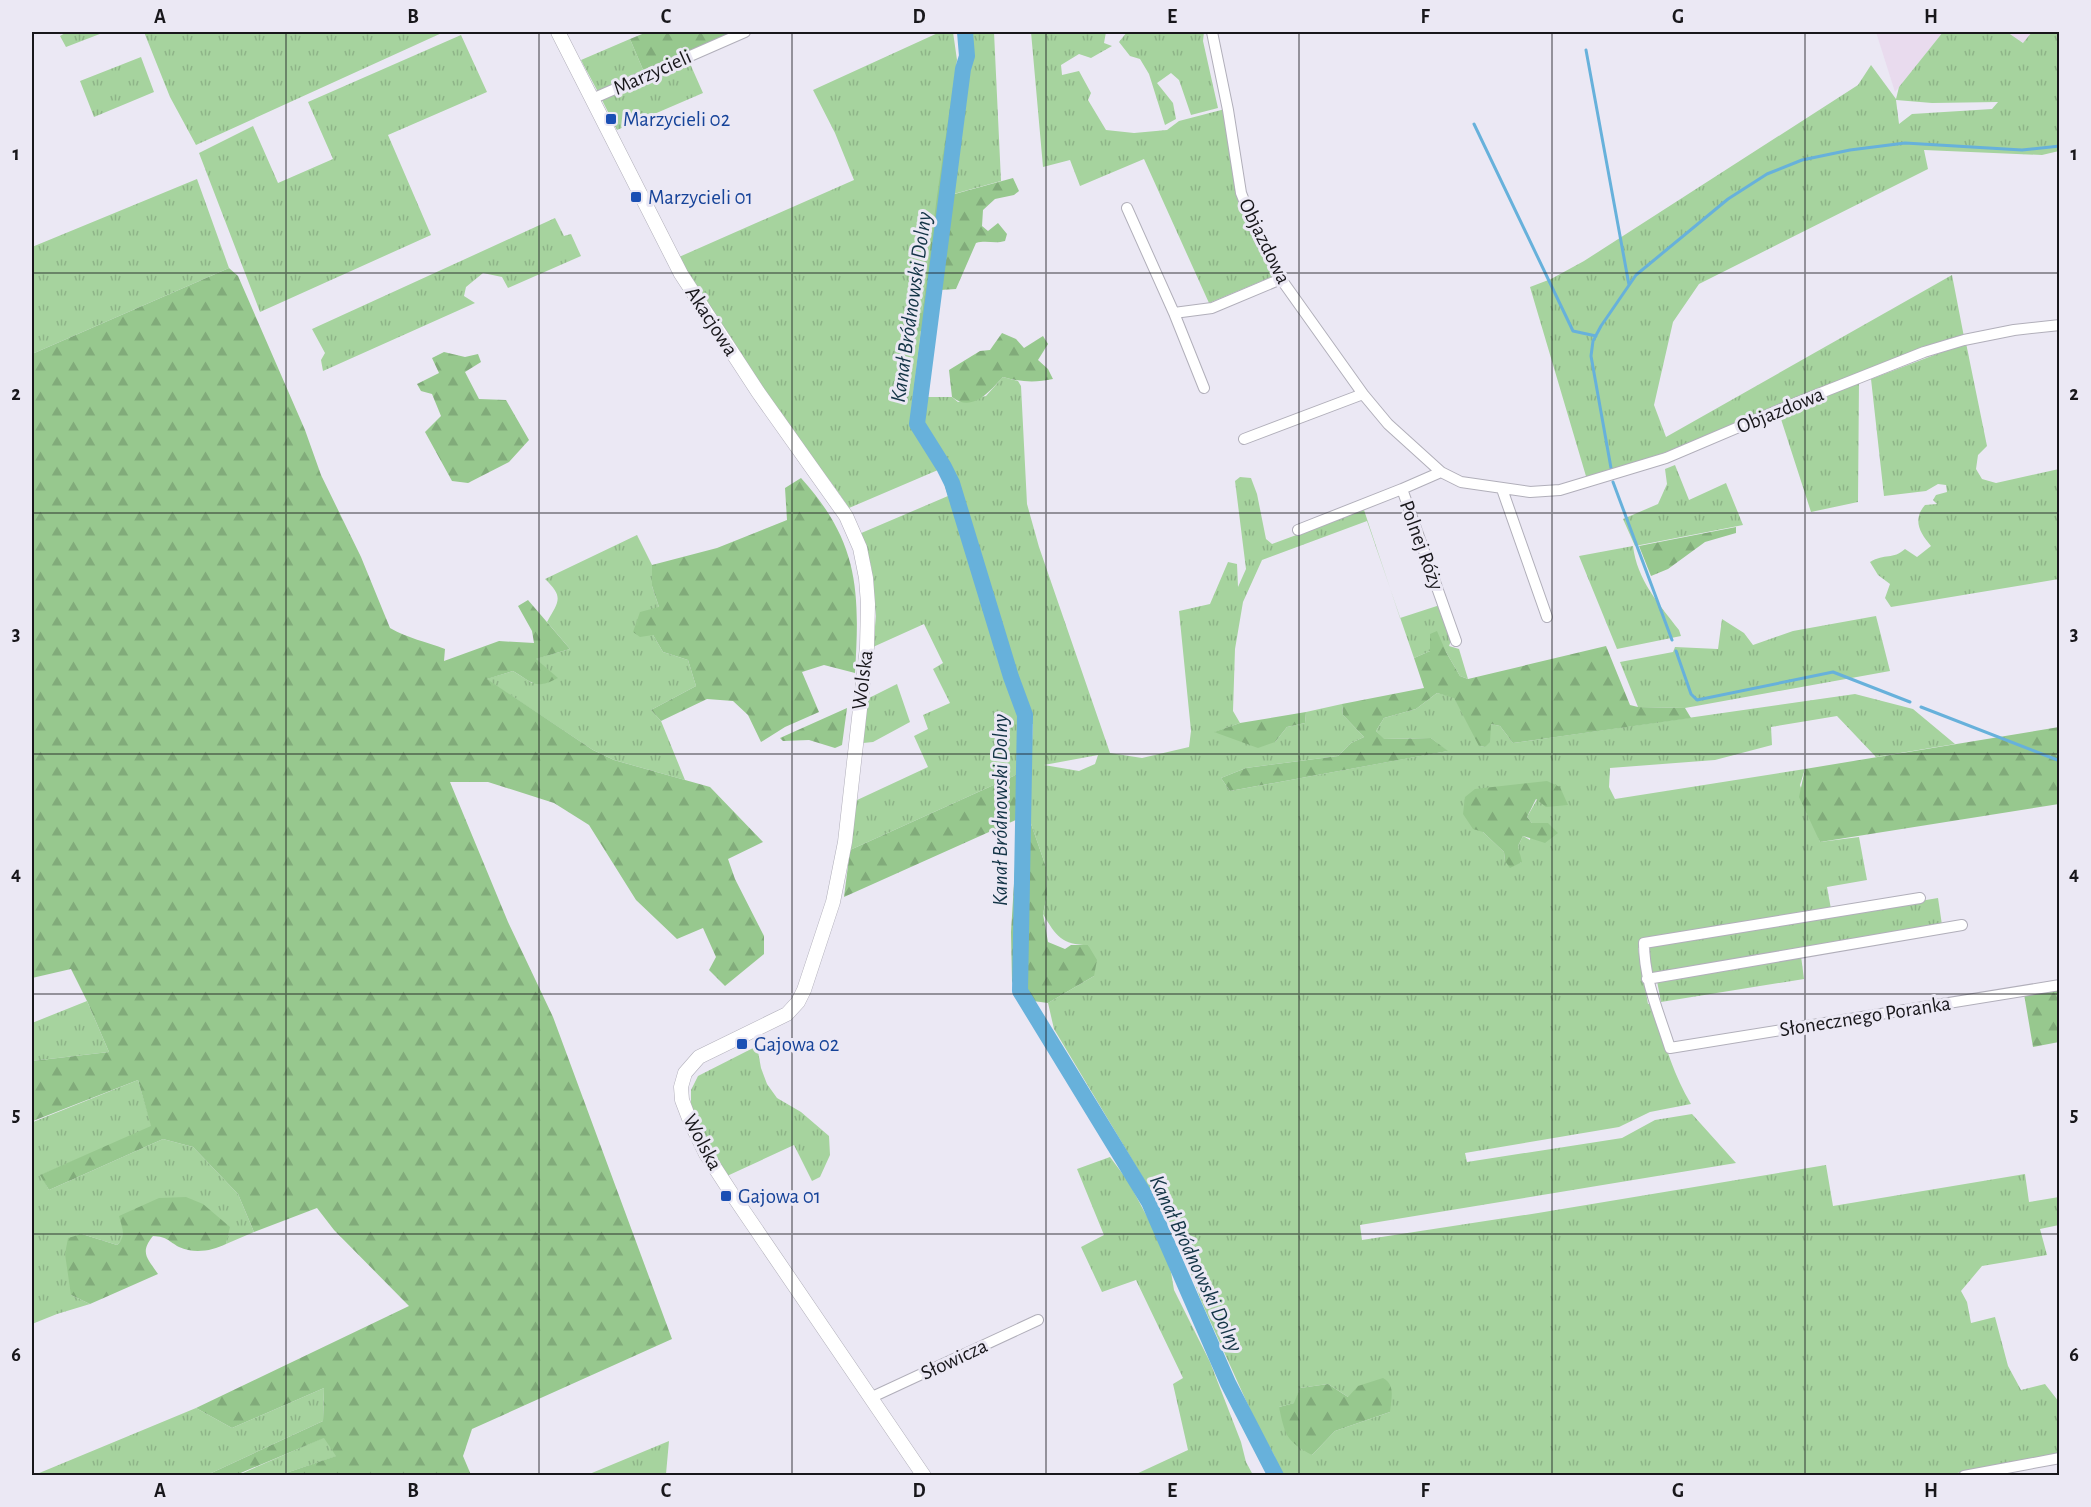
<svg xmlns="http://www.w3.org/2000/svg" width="2091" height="1507" font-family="'Alegreya Sans',sans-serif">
<defs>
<pattern id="grass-tufts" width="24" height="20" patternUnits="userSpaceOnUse" patternTransform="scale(1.5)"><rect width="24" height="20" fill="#a6d39e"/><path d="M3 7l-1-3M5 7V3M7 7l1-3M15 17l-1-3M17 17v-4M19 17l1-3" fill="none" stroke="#8eb488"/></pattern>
<pattern id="forest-firs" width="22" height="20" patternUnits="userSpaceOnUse" patternTransform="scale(1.5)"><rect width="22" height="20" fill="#97c88e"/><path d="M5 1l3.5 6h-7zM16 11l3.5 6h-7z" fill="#81ab7a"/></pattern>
</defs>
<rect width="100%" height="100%" fill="#ebe8f4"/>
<!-- commercial -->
<path fill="#e9dbee" d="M1876,32H1943L1895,92Z
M2007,32H2032L2024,43Z"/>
<!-- grass -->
<path fill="url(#grass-tufts)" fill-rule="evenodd" d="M67,32H105L66,47L60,36Z
M144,32H444L196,145L170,97Z
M940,32H953L957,60L922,312L899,323L921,330L911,412L924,413L926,397H952L958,402L986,396L1003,377L1018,381L1021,386L1027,504L1039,547L1110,753L1142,758L1189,747L1191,731L1179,611L1210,604L1228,562L1237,564L1238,587L1246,569L1235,481L1240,477L1251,478L1257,494L1266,539L1272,544L1364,510L1400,618L1440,605L1452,638L1449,646L1459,649L1468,679L1460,676L1446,652L1430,634V651L1414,658L1367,521L1262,560L1243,602L1235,649L1233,711L1240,723L1215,732L1275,742L1287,727L1305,723L1306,712L1342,704L1343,715L1364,737L1351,743L1338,756L1246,768L1221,778L1230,791L1447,751L1431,738L1383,739L1376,731L1384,718L1416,709L1437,693L1454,697L1480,746L1485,747L1491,724L1500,726L1513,743L1855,694L1913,709L1955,744L1876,757L1837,716L1771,727L1772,745L1715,760L1610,768L1609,787L1615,799L1805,769L1800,785L1820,842L1859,837L1867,880L1827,887L1831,909L1638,948L1648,1004L1653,1003C1663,1039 1672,1072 1691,1104L1650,1112L1619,1127L1465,1153L1467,1162L1622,1138L1655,1120L1692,1114L1736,1163L1360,1225L1362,1240L1538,1213L1826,1165L1833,1206L2025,1174L2029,1202L2059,1197V1225L2040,1229L2047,1255L1982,1266L1961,1291L1967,1302L1971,1323L1995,1317L2008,1366L2021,1390L2045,1384L2059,1402V1454L1941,1476L1282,1475L1274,1455L1257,1425L1202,1303L1176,1233L1054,1029L1048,1003L1094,976L1088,945C1062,945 1056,936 1043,914L1047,895L1046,867L1028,815L1033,724L1020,725V773L850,850L855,801L928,767L914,736L928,729L923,715L950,703L933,669L943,663L924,624L873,647L876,616L871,565L859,534L948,496L942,477L938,470L849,508C832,482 813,459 794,434C753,378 714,317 679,257L854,180L835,133L813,90ZM1098,755L1095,764L1079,771L1044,765ZM1547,782L1527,817L1532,823L1530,840L1523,836L1518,846L1521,863L1505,861L1504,852L1483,832ZM1328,1384L1348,1397L1390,1412L1335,1431L1312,1455L1279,1407L1295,1403L1300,1388Z
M970,32H994L1001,181L950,195L968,78Z
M1031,32H1106L1104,43L1112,46L1091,58L1079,54L1061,65L1062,75L1079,71L1091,93L1088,100L1106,130L1134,133L1167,130L1179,121L1225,109L1235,180L1274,276L1209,303L1144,159L1080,186L1070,160L1043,167Z
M1127,32H1204L1203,41L1218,108L1191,115L1179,80L1171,73L1157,83L1173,103L1176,119L1165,125L1149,74L1140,59L1130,56L1119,42Z
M1943,32H2007L2023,43L2032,32H2059V151L2042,155L1924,150L1928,169L1699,284L1673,322L1654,405L1666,437L1952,275L1964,337L1673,452L1588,483L1530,287L1551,279L1584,261L1858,85L1871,65L1896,99L1899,87ZM1896,100L1932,103L1998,102L1992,109L1912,114L1899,124Z
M461,35L487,92L388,135L431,235L260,312L199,153L253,126L278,183L333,159L308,102Z
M630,39L644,72L598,92L581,60Z
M141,57L154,92L94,117L80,81Z
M688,59L703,93L617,130L601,98Z
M197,179L229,268L32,354V247Z
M555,218L564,236L571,234L581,256L508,288L502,277L483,273L466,287L464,296L475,303L323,371L321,360L325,353L312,329Z
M1966,343L1987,446L1978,455L1976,469L1982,479L1996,483L2059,469V579L1891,607L1885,598L1890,584L1878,575L1870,562C1885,553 1893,560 1905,549L1917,557L1931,546C1920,533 1912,520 1925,505L1937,504L1933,500L1936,495L1947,492L1946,485L1938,484L1926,491L1884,496L1871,379Z
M1859,381L1858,502L1811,512L1780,416Z
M1675,465L1689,500L1726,483L1743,525L1635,546L1623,519L1658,504L1667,484L1665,469Z
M637,535L652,565V586L659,607L653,635L663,652L688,660L696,686L651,710L661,721L685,780L614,760L593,750L486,679L513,671L532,683L557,678L535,659L570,649L547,622C559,601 564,597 545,579Z
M1633,546C1637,580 1659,604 1679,630L1681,636L1617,649L1579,556Z
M1876,616L1890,671L1685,708L1638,707L1620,662L1673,652L1675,647L1718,649L1722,619L1744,633L1753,645L1793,631Z
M897,684L910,722L873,742L863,743L867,699Z
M1938,898L1942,925L1652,973L1648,947Z
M1801,956L1804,979L1661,1002L1657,981Z
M87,1001L109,1052L32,1061V1023Z
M757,1046L761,1068L767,1084L777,1098L801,1112L829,1136L830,1155L820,1177L812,1181L794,1145L727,1176L710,1151L691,1109V1090L698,1076Z
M138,1080L152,1127L41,1175L49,1190L163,1139L193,1147L238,1194L254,1232L226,1244L229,1227L124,1233L123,1239L117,1245L82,1234L71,1295L90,1304L57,1314L32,1324V1124L33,1122Z
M1110,1157L1128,1181L1160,1241L1171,1272L1174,1290L1210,1362L1241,1442L1246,1462L1253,1475H1134L1188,1450L1173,1384L1183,1378L1136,1280L1102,1292L1081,1247L1104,1235L1077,1169Z
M324,1388L323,1421L207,1475L32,1476L196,1408L232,1428Z
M325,1437L337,1456L280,1475L236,1476Z
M669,1441L666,1474L663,1475H587Z"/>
<!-- forest -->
<path fill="url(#forest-firs)" d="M647,32H734L644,72L630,39Z
M968,78L951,195L1013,178L1019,191L1014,195L995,199L983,210L982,226L988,231L998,223L1007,234L1005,241C995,244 986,240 976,243L956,289L940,290L924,414L911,412L921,331L901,334L899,322L922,312L937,196L954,80Z
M229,268L238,276L305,430L321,475L361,557L390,628C409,639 425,641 445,649L444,661L499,641L534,643L532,631L518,606L528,600L570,649L536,659L558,678C535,690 533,683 513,671L487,679L593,750L614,760L710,787L763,842L728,859L735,879L764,936V954L725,986L709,970L716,957L703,928L677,939L636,900L589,825L554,803L488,782H450L508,922L553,1017L672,1339L472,1429L463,1456L471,1475H280L336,1456L324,1438L236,1475H207L323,1421L324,1388L232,1428L196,1408L409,1306L334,1230L317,1208L254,1232L238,1194L193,1147L163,1139L49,1190L40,1175L151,1126L138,1080L33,1121L32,1124V1061L109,1052L87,1001L71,969L32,978V354Z
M1002,333L1016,339L1024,348L1043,336L1048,344L1038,360L1048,369L1053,379C1035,383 1020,382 1003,377C989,392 972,413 952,397L949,370L980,351L990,350Z
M444,352L465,357L478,354L481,362L465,372L479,399L506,400L529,440L509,462L468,483L452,481L425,432L441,416L432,394L421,391L417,384L439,373L432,358Z
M801,478C859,542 860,591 855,673L824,665L802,672L819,712L785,727L761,742L748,715L733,701L707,699L661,721L651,710L696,686L688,660L663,652L653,635L640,637L633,632L640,612L659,607L652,586V565L717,548L787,520L785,488Z
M1736,527V533L1705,542L1668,569L1651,576L1639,546Z
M1437,631L1446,652L1460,676L1468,679L1606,646L1630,705L1638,707L1685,708L1691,718L1513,743L1500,726L1491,724L1490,742L1485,747L1479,746L1454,698L1437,693L1416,709L1384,718L1376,731L1384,739L1431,738L1448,751L1230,791L1221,778L1246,768L1338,756L1351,743L1364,737L1343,715L1342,704L1424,688L1414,658L1430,651V634Z
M847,708L842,745L835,748L809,740L783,741L780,738Z
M1306,712L1305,723L1287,727L1275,742L1258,748L1214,732L1240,723Z
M2059,727V804L1820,842L1799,797L1805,769Z
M1020,773L1019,818L1028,815L1046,867L1047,895L1043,914L1048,942L1065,949L1071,945H1088L1097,960L1094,976L1048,1003L1033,1001L1021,1003L1012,981L1011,932L1018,819L844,897L850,850Z
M1547,781L1560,787L1568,805L1546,807L1536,799L1527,817L1532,823H1548L1558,833L1545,843L1523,836L1518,846L1522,862L1510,868L1505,861L1504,852L1483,832L1473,829L1463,814L1465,797L1475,789Z
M2059,988V1042L2033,1047L2024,994Z
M186,1197L203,1204L230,1227L226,1244C212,1251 194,1254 179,1247C168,1241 168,1237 153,1236C139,1253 148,1259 158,1274L90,1304L71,1295L65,1254L68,1238L82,1234L117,1245C127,1236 122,1228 119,1216L159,1198Z
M1383,1378C1396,1385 1391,1399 1390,1412L1335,1431L1312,1455C1286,1441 1285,1435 1279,1407L1294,1403L1300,1388L1328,1384L1348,1397L1358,1386Z"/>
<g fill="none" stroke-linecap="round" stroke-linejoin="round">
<!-- stream -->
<path stroke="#67b1db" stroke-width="3" d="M1586,50L1629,285
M1474,124L1573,331L1596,336
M1611,468L1591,356L1593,341L1601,326L1636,275L1728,199L1767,174L1802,160L1850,150L1905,143L2022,150L2060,146
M1613,482L1672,640
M1676,651L1691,694L1697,700L1833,672L1910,702
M1921,707L2060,761"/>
<!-- river -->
<path stroke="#67b1db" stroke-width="16" d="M965,32L967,56L963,69L917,424L944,467L952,483L1011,677L1025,715L1020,991L1149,1202L1228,1383L1276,1476"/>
<defs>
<path id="street" d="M1212,32L1228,110L1241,193L1259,238L1281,279L1363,394L1388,424L1441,472L1461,482L1530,492L1560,490L1666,458L1793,404L1924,352L1964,340L2014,330L2060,325
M592,99L745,32
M1127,208L1174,313L1204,388
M1174,313L1212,308L1281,279
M1244,439L1363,394
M1441,472L1402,489L1456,641
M1502,489L1547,617
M1298,530L1402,489
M1920,898L1644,943C1644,980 1659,1013 1670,1048L2060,985
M1647,979L1962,925
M870,1398L1038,1320
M1964,1476L2060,1458"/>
<path id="secondary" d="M558,32L681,274L758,392L846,516L860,548L866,578L868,604L867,647L845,842L833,902L804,990L798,1002L787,1014L699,1057L685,1073L681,1087L682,1100L690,1121L706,1154L732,1194L924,1476"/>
</defs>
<!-- street casing -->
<use href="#street" stroke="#b1afba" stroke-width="12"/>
<!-- secondary casing -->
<use href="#secondary" stroke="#b1afba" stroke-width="15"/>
<!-- street -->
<use href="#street" stroke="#fff" stroke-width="10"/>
<!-- secondary -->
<use href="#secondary" stroke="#fff" stroke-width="14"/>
</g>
<!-- grid -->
<path fill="none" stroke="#18171b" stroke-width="1.5" stroke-opacity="0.55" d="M286,32V1476M539,32V1476M792,32V1476M1046,32V1476M1299,32V1476M1552,32V1476M1805,32V1476M32,273H2060M32,513H2060M32,754H2060M32,994H2060M32,1234H2060"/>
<!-- markers -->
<g fill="#1a4fb4" stroke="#ebe8f4" stroke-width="2">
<rect x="605" y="113" width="12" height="12" rx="3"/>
<rect x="630" y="191" width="12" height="12" rx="3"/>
<rect x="736" y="1038" width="12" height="12" rx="3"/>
<rect x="720" y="1190" width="12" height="12" rx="3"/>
</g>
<g text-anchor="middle" stroke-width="6" stroke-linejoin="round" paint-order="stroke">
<!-- street labels -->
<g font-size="21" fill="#18171b" stroke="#ebe8f4">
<text transform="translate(652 72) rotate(-24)" y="7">Marzycieli</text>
<text transform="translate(1265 241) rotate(64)" y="7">Objazdowa</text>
<text transform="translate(712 321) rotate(57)" y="7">Akacjowa</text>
<text transform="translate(1780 410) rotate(-22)" y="7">Objazdowa</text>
<text transform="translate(1422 545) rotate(70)" y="7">Polnej Róży</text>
<text transform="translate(862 680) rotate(-83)" y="7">Wolska</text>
<text transform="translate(1865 1016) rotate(-9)" y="7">Słonecznego Poranka</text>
<text transform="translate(703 1142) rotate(62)" y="7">Wolska</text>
<text transform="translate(954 1359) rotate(-25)" y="7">Słowicza</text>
</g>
<!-- transit labels -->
<g font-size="21" fill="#164399" stroke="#ebe8f4" text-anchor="start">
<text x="623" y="126">Marzycieli 02</text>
<text x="648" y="204">Marzycieli 01</text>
<text x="754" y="1051">Gajowa 02</text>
<text x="738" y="1203">Gajowa 01</text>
</g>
<!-- water labels -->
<g font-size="22" font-style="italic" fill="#133446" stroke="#ebe8f4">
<text transform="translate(910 307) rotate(-82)" y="8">Kanał Bródnowski Dolny</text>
<text transform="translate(999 810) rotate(-90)" y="8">Kanał Bródnowski Dolny</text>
<text transform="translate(1197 1263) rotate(65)" y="8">Kanał Bródnowski Dolny</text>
</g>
</g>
<!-- border -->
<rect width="2091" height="1507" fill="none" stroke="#ebe8f4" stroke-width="66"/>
<rect x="33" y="33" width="2025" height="1441" fill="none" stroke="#18171b" stroke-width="2"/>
<g font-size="20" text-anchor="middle" font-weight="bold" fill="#18171b">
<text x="160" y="23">A</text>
<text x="413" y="23">B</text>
<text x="666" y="23">C</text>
<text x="919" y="23">D</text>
<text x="1172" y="23">E</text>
<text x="1425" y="23">F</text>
<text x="1678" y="23">G</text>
<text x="1931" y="23">H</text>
<text x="16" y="160">1</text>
<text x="2074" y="160">1</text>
<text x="16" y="400">2</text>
<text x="2074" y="400">2</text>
<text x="16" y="640">3</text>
<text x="2074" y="640">3</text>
<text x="16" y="880">4</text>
<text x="2074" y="880">4</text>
<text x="16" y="1121">5</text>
<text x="2074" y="1121">5</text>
<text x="16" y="1361">6</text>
<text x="2074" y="1361">6</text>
<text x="160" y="1497">A</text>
<text x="413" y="1497">B</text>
<text x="666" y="1497">C</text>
<text x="919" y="1497">D</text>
<text x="1172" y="1497">E</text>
<text x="1425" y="1497">F</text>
<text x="1678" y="1497">G</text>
<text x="1931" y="1497">H</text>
</g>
</svg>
